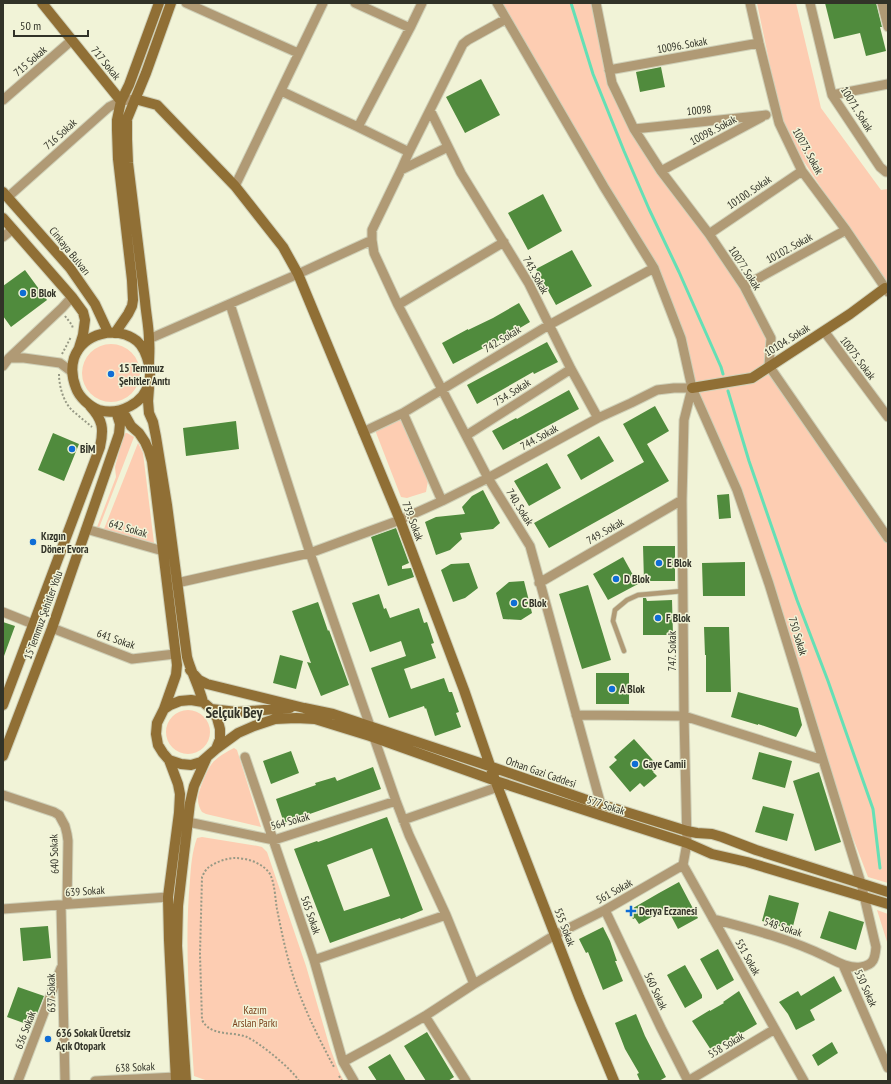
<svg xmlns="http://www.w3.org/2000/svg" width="891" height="1084" font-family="'PT Sans Narrow',sans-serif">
<rect width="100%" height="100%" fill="#f1f3d7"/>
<!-- green -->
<path fill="#fdcdb2" d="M497,3H596L612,83L634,129L709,234L771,338L769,366L888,538V883L868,877L823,760L737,490L692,388L654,268Z
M757,3H796L821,108L881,190L888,189V289L787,136L779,109Z
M82 373a29 29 0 1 1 58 0a29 29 0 1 1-58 0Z
M401,417L428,470V481L426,492L413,496L407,498L401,497L375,430Z
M126,433H127L134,437L99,528L97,527L116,477L115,467L124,434Z
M138,443L143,453L154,543L104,529Z
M166 732a22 22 0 1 1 44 0a22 22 0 1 1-44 0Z
M234,748L237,750L261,827L206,814L202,812C200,809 198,804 198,800C197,794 207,770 211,765C214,759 228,751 234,748Z
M202,837L258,846L262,847L267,852L306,966L330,1048L339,1072L344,1081H208L194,1076C190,1011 184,945 190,880C191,866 192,852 197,838Z
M877,910L888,914V945Z"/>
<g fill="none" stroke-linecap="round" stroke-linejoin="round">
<!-- stream -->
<path stroke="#64e0b5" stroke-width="3" d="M571,3L593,74L624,151L649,209L679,272L721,367L723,374
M728,391L749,461L797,600L828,681L873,809L880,868"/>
</g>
<!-- building -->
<path fill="#508b3d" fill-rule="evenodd" d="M825,3H876L882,27H880L886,51L866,56L860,33L834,39Z
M661,67L665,87L640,92L636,72Z
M481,79L500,115L465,133L446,97Z
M543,194L562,231L528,250L508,213Z
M572,250L592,286L556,305L536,269Z
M25,270L47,300L11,327L3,316V286Z
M519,303L530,322L501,339L453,364L442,343L468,329V330L493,318Z
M547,342L558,362L534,374L533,372L477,404L467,385Z
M569,390L579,409L503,450L492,431L516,418L517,419Z
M655,406L669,431L647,444L669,481L549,548L534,523L644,462L623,424Z
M236,421L239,449L186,456L183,428Z
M53,433L79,444L64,481L38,470Z
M599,436L614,461L581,480L567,455Z
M547,463L561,488L529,506L514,481Z
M483,490L500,523L493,529L460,533L462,539L450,550L436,555L425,522L436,517L465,514L462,507L472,496Z
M729,494L731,518L719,519L717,495Z
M396,528L409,563L402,566V569L411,568L414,577L388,586L371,537Z
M643,546H675V581H644Z
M623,557L638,584L608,600L593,574Z
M745,562V596H703L702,563Z
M469,563L478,588L465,598L453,602L441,570L451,564Z
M524,581L532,613L521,620L503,619L496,593L509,582Z
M588,585L611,660L582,669L559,594Z
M379,594L384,609L386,608L390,618L419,608L424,623L427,622L434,643L431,644L436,658L404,669L411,689L444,678L449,692H452L459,712L456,713L461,727L435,736L426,708L425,709L424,706L389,718L371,668L406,656L401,641L370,652L352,603Z
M643,598H646L647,601L672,600L673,635H643Z
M318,602L328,631L329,630L349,685L321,696L307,662L311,663L292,611Z
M3,622L15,626L4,656H3Z
M704,627H729L731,692H706V655H705Z
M280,655L303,661L296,689L273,683Z
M596,673H629V704H596Z
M738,692L798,708L802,725L796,737L758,724V725L731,717Z
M634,739L659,767L653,772L657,776L644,787L640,783L630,792L609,767L617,760L614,757Z
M291,751L299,773L271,784L263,761Z
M759,752L792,761L785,788L752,779Z
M373,767L381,789L284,823L276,799L316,785L315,783L335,777L337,781Z
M819,772L841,842L815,851L793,781Z
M763,806L794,814L787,841L755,832Z
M387,817L423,910L401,919L400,918L352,935L330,943L294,849L317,841L318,842ZM372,848L390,896L344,911L327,865Z
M679,882L698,918L678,929L667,908L639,924L635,918L633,919L628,911L659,893Z
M769,895L799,903L792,930L762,921Z
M829,911L864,922L856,950L820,938Z
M48,926L51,958L23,961L20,928Z
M603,927L610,941L617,961H615L623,981L603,990L588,952L586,953L579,939Z
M718,949L734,980L717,990L700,959Z
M685,965L702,995V998L685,1008L667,975Z
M834,976L842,991L810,1010L815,1020L796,1030L788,1014L779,1002L798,991L801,996Z
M18,987L44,996L32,1026L7,1017Z
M739,991L757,1024L737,1036L736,1035L711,1050L692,1021L710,1010V1011L724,1003L723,1002Z
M636,1014L645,1036L666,1077L659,1081H640L637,1074L639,1073L625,1049L615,1023Z
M427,1032L454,1077L448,1081H426L404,1046Z
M832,1042L838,1053L818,1066L812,1055Z
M390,1054L406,1081H377L368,1067Z"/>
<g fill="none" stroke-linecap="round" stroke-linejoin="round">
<defs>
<path id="lane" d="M624,651L613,621L615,610L627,600L638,595L683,591"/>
<path id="street" d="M186,3L298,53
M355,3L410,28
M422,3L410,28L358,127L409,152L401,170L448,147
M497,3L604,187L654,268L681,338L692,388L737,490L769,584L861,883L876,947C875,958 874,965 861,967C850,969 837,962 827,957C790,939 751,929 713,919
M596,3L612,83L634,129L661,171L709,234L744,286L771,338L769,366L888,538
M750,3L759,43L779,123L802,171L846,230L888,292
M810,3L832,95L880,167L886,172H888
M882,3L888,27
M609,70L759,43
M281,91L358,127
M832,95L888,84
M3,100L72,40
M430,110L461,173L529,284L571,369L598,418
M634,129L766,115
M409,152L463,44L468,40L506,19
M401,170L372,230V240L374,253L398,305L488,478L530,546L601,805
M661,171L762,117
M235,186L323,3
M8,197L109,107L121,101L135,99
M709,234L802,171
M3,237L13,229
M744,286L846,230
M230,304L310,553L396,801L409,835L446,915L474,984
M398,305L504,242
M824,331L888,417
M149,339L298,274L372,240
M9,358H24L60,363L72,372
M3,366L9,358L62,308L72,297
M692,388L684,420L682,500L684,716L687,843L683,865L804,1081
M403,413L442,501
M363,432L403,413L549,325L654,268
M467,435L571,369
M86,529L163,551
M177,583L310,553L400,520L442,501L488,478L598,418L631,403L657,390L674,388H692
M539,583L682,500
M3,612L33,624
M52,628L132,659L175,654
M576,715L684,716L823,760
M245,757L314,960L343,1062L354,1081
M3,795L54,812L59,815L65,826L67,834L68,841L67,904
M403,820L498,787
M188,822L274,840L396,801
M61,905L65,1081
M3,909L168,897
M605,910L661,1028L688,1081
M314,960L446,915
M843,965L888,1068
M425,1016L466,1081
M343,1062L387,1038L425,1016L474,984L555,935L605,910L683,865
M18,1081L61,968
M95,1081L176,1077
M688,1081L775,1029"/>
<path id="secondary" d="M42,3L121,101
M135,99L157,105L235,186L283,247L298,274L400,520L464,690L495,780L579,997L614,1081
M3,192L70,268L95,304L108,332
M3,218L72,297L83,312L85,320L83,335L79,348
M115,333L128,314L132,306L133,300L132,280L118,159L117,130V120L121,101L129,85L159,3
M149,365C147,356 144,347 137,341C116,325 83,333 74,358C71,368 72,378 76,388C79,397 90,407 99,410C119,416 145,403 149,382C151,376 150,370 149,364C149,356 150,348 149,340C149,327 146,314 145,301C139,255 134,209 128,163L127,139V119L146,73L171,3
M149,388L148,401L149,413L153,422L156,437L167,505L187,657C191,672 199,686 203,702
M692,388L752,378L850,314L885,288
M122,410L131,426L139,433L145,442L149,451L152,461L177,665L176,675L164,709
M190,670L199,680L207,684L304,708L333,714L492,767L584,799L687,831L697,833L712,834L722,837L756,850L888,892
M3,705L100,447C104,429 103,420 90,406
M211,709L217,718L220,729V739L216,749L201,762L191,765L181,764L169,760L163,753L158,745L156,734L157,723L164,709L170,705L180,701L191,700L203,702L211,709L237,712L290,708
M216,749L238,733L254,726L275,719L296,718L315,719L370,736L499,782L603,816L687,843L712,854L747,862L888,904
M3,756L52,628L119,434L120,424L116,411
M169,760L178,784L180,794L179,813L168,897L169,940L176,1081
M186,1081L177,946L178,906L190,803L194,786L207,757"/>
</defs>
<!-- lane casing -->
<use href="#lane" stroke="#cfd0b8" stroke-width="6"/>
<!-- street casing -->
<use href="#street" stroke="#cfd0b8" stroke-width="11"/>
<!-- secondary casing -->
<use href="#secondary" stroke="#cfd0b8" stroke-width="12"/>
<!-- path -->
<path stroke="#979985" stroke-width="2" stroke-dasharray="2 2" stroke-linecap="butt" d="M65,316L72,325L73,329
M62,354L71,337
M59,374C59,387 64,404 74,412C80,417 86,422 92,427
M339,1076L342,1081
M299,1081C292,1069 260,1043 247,1037C232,1031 211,1037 202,1020L200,954L202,877C204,873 206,869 209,867C216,862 227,858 235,858C247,858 263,863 270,874C275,884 275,898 277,909C281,929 285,949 291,969C301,1003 317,1035 334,1067"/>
<!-- lane -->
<use href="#lane" stroke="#b09a75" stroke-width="4.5"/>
<!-- street -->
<use href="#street" stroke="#b09a75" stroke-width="9"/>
<!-- secondary -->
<use href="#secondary" stroke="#906f35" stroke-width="10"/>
</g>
<!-- markers -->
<g fill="#0f6dd6" stroke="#f1f3d7" stroke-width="1.5">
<circle cx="23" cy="293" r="4"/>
<circle cx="111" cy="374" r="4"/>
<circle cx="72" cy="449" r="4"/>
<circle cx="33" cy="542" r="4"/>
<circle cx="659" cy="563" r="4"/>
<circle cx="616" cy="579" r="4"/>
<circle cx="514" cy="603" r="4"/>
<circle cx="658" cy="618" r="4"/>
<circle cx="612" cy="689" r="4"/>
<circle cx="635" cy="764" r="4"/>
<path d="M629 905h4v4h4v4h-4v4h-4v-4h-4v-4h4z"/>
<circle cx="48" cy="1039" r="4"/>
</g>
<g text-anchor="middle" stroke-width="3" stroke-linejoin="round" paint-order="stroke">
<!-- street labels -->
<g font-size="11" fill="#323328" stroke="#f1f3d7">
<text transform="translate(682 45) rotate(-10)" y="4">10096. Sokak</text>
<text transform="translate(30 61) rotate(-41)" y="4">715 Sokak</text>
<text transform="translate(106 63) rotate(51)" y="4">717 Sokak</text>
<text transform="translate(857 109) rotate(58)" y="4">10071. Sokak</text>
<text transform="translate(699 110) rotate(-6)" y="4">10098</text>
<text transform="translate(713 130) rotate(-28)" y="4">10098. Sokak</text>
<text transform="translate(60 134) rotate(-42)" y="4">716 Sokak</text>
<text transform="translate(808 151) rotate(61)" y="4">10073. Sokak</text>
<text transform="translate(749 192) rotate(-34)" y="4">10100. Sokak</text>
<text transform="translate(789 248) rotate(-29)" y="4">10102. Sokak</text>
<text transform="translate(70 251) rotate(51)" y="4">Cinkaya Bulvarı</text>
<text transform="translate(745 268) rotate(57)" y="4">10077. Sokak</text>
<text transform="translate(536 275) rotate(61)" y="4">743. Sokak</text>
<text transform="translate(502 339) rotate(-31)" y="4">742. Sokak</text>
<text transform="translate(787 340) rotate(-32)" y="4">10104. Sokak</text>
<text transform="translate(858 358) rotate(53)" y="4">10075. Sokak</text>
<text transform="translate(512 392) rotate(-32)" y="4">754. Sokak</text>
<text transform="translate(539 437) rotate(-29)" y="4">744. Sokak</text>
<text transform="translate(520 507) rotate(58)" y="4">740. Sokak</text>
<text transform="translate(413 521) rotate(69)" y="4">739. Sokak</text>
<text transform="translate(128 528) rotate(16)" y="4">642 Sokak</text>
<text transform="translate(605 531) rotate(-30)" y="4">749. Sokak</text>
<text transform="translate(43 615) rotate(-70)" y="4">15 Temmuz Şehitler Yolu</text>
<text transform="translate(798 636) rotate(73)" y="4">750 Sokak</text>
<text transform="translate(116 639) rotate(19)" y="4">641 Sokak</text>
<text transform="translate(672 651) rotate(-90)" y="4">747. Sokak</text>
<text transform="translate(541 772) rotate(19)" y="4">Orhan Gazi Caddesi</text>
<text transform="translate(606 805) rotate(18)" y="4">577 Sokak</text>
<text transform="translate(290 821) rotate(-15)" y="4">564 Sokak</text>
<text transform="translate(54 854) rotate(-92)" y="4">640 Sokak</text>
<text transform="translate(85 891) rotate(-4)" y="4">639 Sokak</text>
<text transform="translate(614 891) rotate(-29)" y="4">561 Sokak</text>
<text transform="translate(311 915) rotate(71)" y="4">565 Sokak</text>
<text transform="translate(565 927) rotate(69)" y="4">555 Sokak</text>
<text transform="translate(783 927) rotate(18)" y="4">548 Sokak</text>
<text transform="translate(748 957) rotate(61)" y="4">551 Sokak</text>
<text transform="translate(866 988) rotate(66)" y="4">550 Sokak</text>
<text transform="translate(656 991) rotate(65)" y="4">560 Sokak</text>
<text transform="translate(51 993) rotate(-91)" y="4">637 Sokak</text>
<text transform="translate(25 1030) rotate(-69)" y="4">636 Sokak</text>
<text transform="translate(726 1045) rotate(-31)" y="4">558 Sokak</text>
<text transform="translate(135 1067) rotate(-3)" y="4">638 Sokak</text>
</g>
<!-- poi labels -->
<g font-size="11" font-weight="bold" fill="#323328" stroke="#f1f3d7" text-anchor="start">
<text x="31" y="297">B Blok</text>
<text x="119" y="372">15 Temmuz<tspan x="119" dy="13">Şehitler Anıtı</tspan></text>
<text x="80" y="453">BİM</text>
<text x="41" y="540">Kızgın<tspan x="41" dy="13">Döner Evora</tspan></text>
<text x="667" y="567">E Blok</text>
<text x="624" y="583">D Blok</text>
<text x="522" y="607">C Blok</text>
<text x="666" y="622">F Blok</text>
<text x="620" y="693">A Blok</text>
<text x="643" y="768">Gaye Camii</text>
<text x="639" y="915">Derya Eczanesi</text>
<text x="56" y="1037">636 Sokak Ücretsiz<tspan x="56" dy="13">Açık Otopark</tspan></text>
</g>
<!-- park labels -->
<g font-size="11" fill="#793f1a" stroke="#f1f3d7">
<text x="255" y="1014">Kazım<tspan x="255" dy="13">Arslan Parkı</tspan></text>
</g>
<!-- district labels -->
<g font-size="15" font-weight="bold" fill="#323328" stroke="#f1f3d7">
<text x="234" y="718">Selçuk Bey</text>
</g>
</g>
<!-- border -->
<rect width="891" height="1084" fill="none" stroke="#323328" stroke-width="8"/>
<!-- scale -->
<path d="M14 30v6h74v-6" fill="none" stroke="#323328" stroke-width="2"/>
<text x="20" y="30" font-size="12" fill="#323328" stroke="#f1f3d7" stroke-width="3" paint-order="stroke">50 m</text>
</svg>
